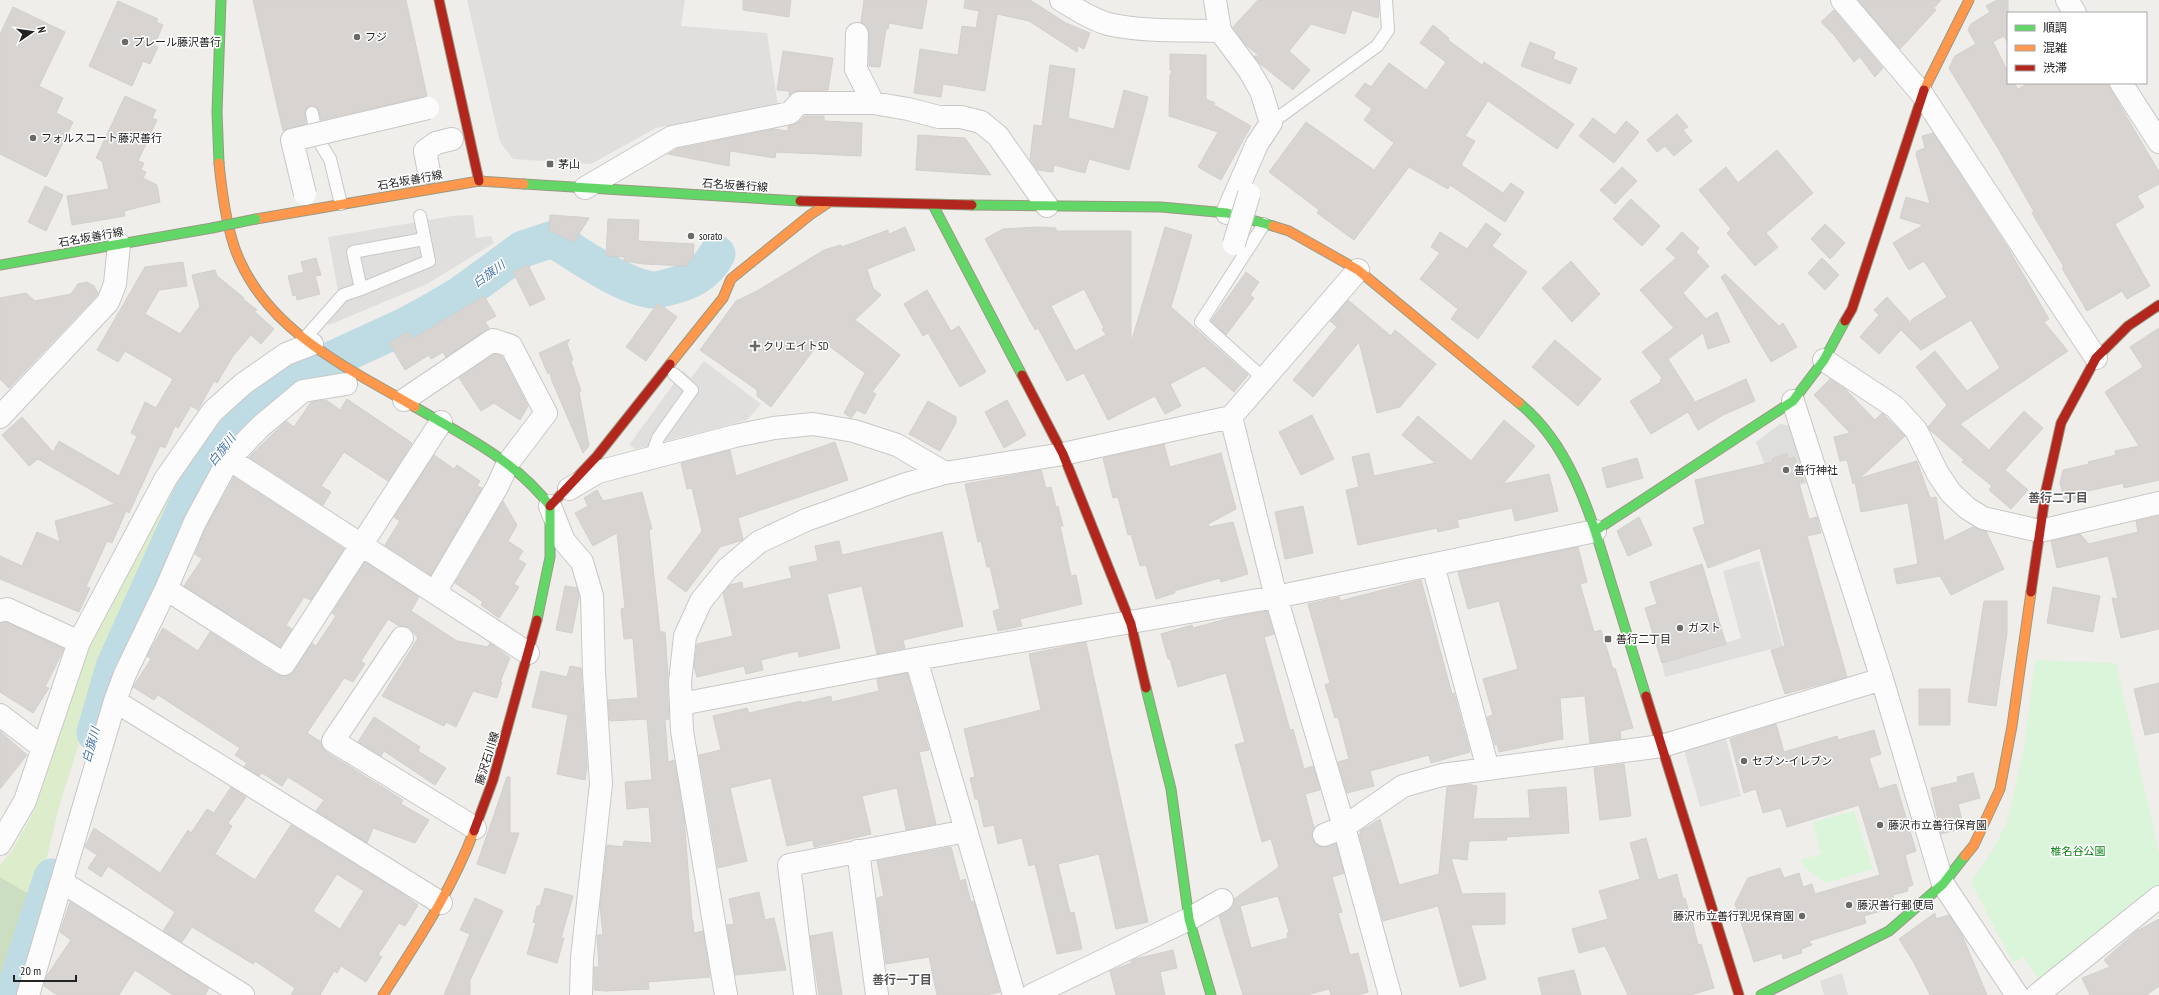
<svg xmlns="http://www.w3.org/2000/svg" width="2159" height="995" font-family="'PT Sans Narrow','Noto Sans JP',sans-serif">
<rect width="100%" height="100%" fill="#f0eeeb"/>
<!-- religious -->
<path fill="#dededc" d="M1780,424L1790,426L1807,483L1776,494L1756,442Z"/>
<!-- grass -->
<path fill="#ddeccb" d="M305,358L311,364L282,382L250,407L213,446L183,495L105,662L59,807L37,899L0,877V865L12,851L35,809L89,648L175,479L220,422L248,393L295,360Z"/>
<!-- forest -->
<path fill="#cbdec1" d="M0,877L37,899L5,995H0Z"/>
<!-- park -->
<path fill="#daf5da" d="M2035,660L2116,663L2159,853V887L2039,981L2024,957L2013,963L1971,882L1993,850L2007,822L2024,749Z
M1854,811L1873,869L1825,883L1803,866L1801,860L1821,854L1813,822Z"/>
<!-- parking -->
<path fill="#e0dfde" d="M467,0H685L681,26L767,33L778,106L656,128L591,164L513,159L500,142Z
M473,215L476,238L491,236L494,243L427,284L329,325L315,318L338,291L328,237L452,216Z
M704,361L761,404L747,420L636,449L629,445L683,371L691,378Z
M1759,561L1783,646L1665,677L1662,663L1741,638L1723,571Z
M1726,739L1741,796L1700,807L1684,750Z
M1842,973L1848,995H1824L1820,981Z"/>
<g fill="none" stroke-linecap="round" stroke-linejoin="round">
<!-- river -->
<path stroke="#bfdbe3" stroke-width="37" d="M95,733L114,667L190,498L218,451L254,412L301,378L333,359L405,326L431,312L460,295L523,249L553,239C578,255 624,287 653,290C657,290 662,289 665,288C687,283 706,275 717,254
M13,995L52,877"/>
</g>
<!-- building -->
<path fill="#d7d4d2" stroke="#d3d0cc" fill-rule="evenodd" d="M253,0H406L427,96L321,120L318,108L310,106L305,111L306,124L283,131Z
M743,0H791L789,17L743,10Z
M864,0H927L922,29L889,23L888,29H886L880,67L869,66V34L868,28L861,22Z
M965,0H1030L1066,23L1090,33L1084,49L1078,46L1077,52L1029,21L997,14L985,91L943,84L941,97L914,93L920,49L958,55L962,26L976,28L979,11L964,8Z
M1258,0H1379V13L1378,18L1352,10L1345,34L1311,24L1289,51L1310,70L1293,90L1259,63L1254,56H1259L1244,43L1233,27Z
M1858,0H1941L1934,8L1936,10L1900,49Z
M1997,0H2008V43L2004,36L1993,42L2008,72V83H2014L2018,89L2029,83H2107L2159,172V184L2137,196L2144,207L2115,224L2150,286L2127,299L2122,291L2087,311L2062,268L2064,267L2032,213L2034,212L1999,150L1949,68L1955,56L1976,44L1968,30L1971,24L1990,12L1986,6Z
M118,1L158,19L156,22L163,25L154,46L158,47L150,64L143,61L132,86L89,66Z
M13,7L65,32L39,86L63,98L56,113L73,122L46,177L0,154V34Z
M1834,10L1883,68L1875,77L1860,57L1854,62L1834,35L1821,22Z
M1433,25L1449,38L1448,40L1482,65L1484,62L1574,124L1557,149L1488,101L1465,136L1475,141L1461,165L1503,193L1511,183L1524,192L1505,222L1450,185L1448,189L1409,167L1354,240L1317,213L1319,210L1269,172L1306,122L1374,170L1394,143L1364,120L1372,109L1355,96L1365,83L1371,87L1389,63L1426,90L1446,62L1420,43Z
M1530,42L1555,52L1553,59L1577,68L1570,84L1521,66Z
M783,51L833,58L828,90L799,91L789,95V91L777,90Z
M1170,54L1206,55V99L1215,103L1214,105L1251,126L1221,180L1198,167L1218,132L1169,116L1170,75L1172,71L1170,70Z
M1050,65L1075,69L1068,118L1114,129L1124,90L1148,97L1129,170L1089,159L1085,173L1054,165L1053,172L1037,170L1030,159L1034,125L1042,126Z
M125,96L156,110L152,118L157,120L138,161L144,163L141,170L146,172L143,178L157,185L160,202L124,211L125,216L72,225L67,196L109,189L102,161L96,158Z
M1677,114L1688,127L1683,130L1692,141L1674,156L1665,146L1657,152L1647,140Z
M805,116H824V121L862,123L861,156L776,152L775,158L730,151L729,166L668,154L677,149L774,129L788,131V126L799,122Z
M1593,118L1615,135L1626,121L1639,132L1614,163L1579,136Z
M1933,133L2008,248L2049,319L2044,322L2068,351L1960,424L1989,450L2024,411L2043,428L2005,470L2028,490L2011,509L1989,490L1992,486L1962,462L1964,460L1930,430L1928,427L1947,405L1916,367L1935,351L1967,391L2000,368L1971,320L1921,350L1901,330L1914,318L1947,297L1924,261L1909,270L1893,243L1923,225L1900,218L1906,197L1930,204L1916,154L1917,151L1925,148L1922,136Z
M918,135L965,138L991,175L916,170Z
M1777,150L1813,193L1766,233L1778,247L1755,266L1727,233L1731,229L1699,190L1726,167L1738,183Z
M1622,167L1637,181L1615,204L1600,190Z
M45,186L63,195L46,231L28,222Z
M1631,199L1660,226L1642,246L1613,219Z
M550,215L579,217L589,218L574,242L549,230Z
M608,219L639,220L638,241L694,244L693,260H688V266L644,264L624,261V257L606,256Z
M1486,223L1501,234L1492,246L1527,272L1478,339L1451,319L1458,309L1420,279L1440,253L1431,247L1440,232L1467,249Z
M1825,224L1845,243L1830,259L1811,239Z
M905,227L915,250L867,269L873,288L881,295L855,320L900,355L872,392L876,394L865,414L857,410L851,418L844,413L865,373L821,340L771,407L757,396V390L700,350L736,301L757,291L824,250L841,245L842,247L888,230L889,234Z
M1038,227L1056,228V231H1131V343L1165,227L1192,235L1171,307L1248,375L1234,392L1204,366L1170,384L1181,406L1165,414L1155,396L1108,420L1084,373L1067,381L1038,328L1035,330L985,239L1003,229ZM1084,289L1104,328L1102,329L1106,335L1075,351L1051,306Z
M1682,232L1699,248L1696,252L1709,266L1683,293L1706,319L1717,312L1730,342L1708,349L1703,333L1668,359L1695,402L1746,379L1755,401L1723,415L1698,430L1688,412L1651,434L1630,401L1661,382L1660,380L1662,378L1642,352L1674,328L1640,290L1676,258L1666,249Z
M316,258L321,275L315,276L320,294L297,300L296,295L293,296L288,276L304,272L301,262Z
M1822,258L1839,275L1825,290L1808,273Z
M1571,261L1600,294L1572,322L1542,288Z
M183,262L187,286L159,290L145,314L180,334L200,306L192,275L215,270L217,276L244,298L243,299L257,310L254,311L274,329L261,344L251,335L233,356L217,383L214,381L198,410L191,406L178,428L175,426L165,448L160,446L129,513L126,511L112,543L107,541L86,587L90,588L79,612L0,579V556L22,566L37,532L60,542L55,521L115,504L38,459L29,466L2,435L22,417L53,452L59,441L119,476L137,436L131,433L145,402L156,408L173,379L125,351L118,362L97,350L145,267Z
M528,265L545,299L530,306L513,272Z
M1246,272L1259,282L1250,295L1254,298L1226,335L1211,321Z
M1725,274L1779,326L1783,323L1797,347L1771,362L1721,277Z
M87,282L94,286L98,293L97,295L9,388L0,379V298L26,293L35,301L71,294L78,284Z
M927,290L951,331L959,326L986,372L960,387L928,333L923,336L904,304Z
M484,296L496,316L485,322L489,328L446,357L443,352L431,359L429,355L405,370L389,343L408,332L412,339Z
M1887,297L1909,321L1879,354L1860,337L1879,315L1874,310Z
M1348,300L1391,336L1395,330L1436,364L1400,407L1377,413L1359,342L1313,397L1293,380L1337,327L1330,321Z
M658,303L677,317L646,361L626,347Z
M2159,328V480L2124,488L2123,483L2084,492L2086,497L2065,502L2060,483L2063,470L2089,464L2088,462L2116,455L2115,451L2139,446L2105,392L2143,367L2130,347Z
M570,339L567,344L573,360L571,361L581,391L579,392L589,446L583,453L552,381L550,372L548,374L539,353Z
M1555,340L1601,379L1578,406L1532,367Z
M495,354L502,356L528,406L520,420L494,403L481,411L459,378Z
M1830,379L1845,389L1875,420L1882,413L1905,436L1860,478L1917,461L1930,498L1936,497L1944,541L1973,527L1986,531L2004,569L1951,595L1940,576L1897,584L1894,569L1918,564L1908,503L1861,512L1855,482L1853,484L1847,460L1840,461L1834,437L1850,433L1814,395Z
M347,399L412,443L388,481L344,452L321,486L331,492L323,505L249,457L286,421L294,427L311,402L326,400L340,410Z
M1007,400L1026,435L1004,448L985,412Z
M928,401L956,417V423L940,451L909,434Z
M1312,415L1334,459L1301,475L1279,432Z
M1418,416L1471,461L1504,420L1535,446L1503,484L1549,474L1558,511L1515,521L1512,508L1457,520L1459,527L1438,532L1437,528L1358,545L1346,490L1359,487L1352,457L1369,453L1374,476L1435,463L1402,435Z
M835,442L848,480L738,518L743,540L720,547L686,592L667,578L702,531L692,488L687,489L681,463L730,450L736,476Z
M1164,444L1170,467L1221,453L1236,509L1208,524L1209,527L1233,522L1248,574L1221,582L1220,578L1174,591L1175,593L1156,599L1146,565L1140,566L1131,534L1128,535L1118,497L1113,498L1103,458Z
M1787,453L1789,459L1794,457L1804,481L1799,483L1809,519L1817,517L1821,533L1807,536L1847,677L1785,694L1771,650L1785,646L1760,548L1708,568L1693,528L1705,524L1695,480L1773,462L1772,459Z
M434,455L454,469L457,465L480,481L477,486L482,488L431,575L385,545L400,521L394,517Z
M1637,458L1643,478L1607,488L1602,468Z
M1041,470L1046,488L1051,487L1056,507L1058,506L1063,526H1060L1071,576L1076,575L1082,604L1020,619L1022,626L998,631L993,611L1000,609L990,567H987L981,541L978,542L965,484Z
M234,477L344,549L311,600L304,597L286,625L292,629L280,647L184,586L202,559L195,554L206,527Z
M597,490L603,501L642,492L652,529L649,530L660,632H665L668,676L667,683L669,719L665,720L668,762L674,760L684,817L692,921H693L694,933L703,931L710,977L648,982L649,989L606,991L594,990V967H599L597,935H603L600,906L607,845L623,847L624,841L652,843L649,807L627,809L625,782L652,780L647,719L610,721L608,700L638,698L633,638L624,639L621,609L625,608L617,533L593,546L575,513L588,506L584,498Z
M503,501L517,525L508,541L523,551L518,559L526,564L514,584L519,587L499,618L481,605L483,602L455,583Z
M1303,506L1313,553L1285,559L1275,512Z
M2159,516V629L2121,638L2112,598L2118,599L2108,556L2057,568L2051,541L2080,534L2089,544L2138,532L2136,521Z
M1639,517L1652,545L1628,556L1617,531Z
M942,532L963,626L903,640L905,648L877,654L862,586L827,594L840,648L799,657L798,651L761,660L763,670L746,674L744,666L697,677L694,666L697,644L733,636L723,593L730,585L742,582L743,589L792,578L789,567L818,561L815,546L839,541L842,555Z
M1578,547L1587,582L1580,584L1594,632L1601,630L1613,669L1615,668L1633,728L1620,731L1621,739L1590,743L1585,696L1560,698L1563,739L1499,752L1497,744L1495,745L1487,717L1493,715L1483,679L1518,669L1499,601L1468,609L1458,572Z
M365,562L419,597L411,611L457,641L488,647L490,643L510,658L500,682H502L497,698L473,691L456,727L446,722L444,726L382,696L418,638L409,627L399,626L388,619L361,661L365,664L353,682L344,678L307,733L321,742L326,752L403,800L401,804L429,820L415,843L373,828L367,843L316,811L324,800L288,777L282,786L262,773L259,776L244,767L247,763L235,755L240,748L158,695L154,700L133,687L151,659L147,656L163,628L198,651L210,632L277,675L284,676L290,675L312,643L316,646L336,616L332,613Z
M1702,564L1726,644L1662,663L1645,608L1657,604L1650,582Z
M1421,580L1452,694L1454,693L1470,752L1431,763L1429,755L1370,771L1374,786L1347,793L1338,762L1349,759L1338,717L1335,718L1325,685L1330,683L1308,604L1339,597L1340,601Z
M565,586L577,588L579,597L572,633L556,630Z
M2053,587L2100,596L2093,632L2047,623Z
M1984,601H2007V633L1996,706L1968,702Z
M1267,611L1274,634L1264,637L1290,730L1293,729L1304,769L1313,766L1320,790L1305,794L1314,828L1312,839L1316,845L1322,847L1336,844L1344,873L1332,877L1342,912L1338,913L1350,955L1358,953L1365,978L1368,992L1357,995H1331L1329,989L1307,995H1243L1219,916L1233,907L1234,899L1279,867L1271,839L1262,842L1242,770L1235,745L1245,742L1226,673L1178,687L1170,659H1168L1161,634L1192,625L1193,628L1233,617ZM1278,896L1289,932L1287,933L1288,938L1251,948L1240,906Z
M6,622L64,649L45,687L49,688L33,713L0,692V623Z
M1086,642L1148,922L1116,929L1099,854L1058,864L1070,913L1074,912L1082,949L1057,954L1035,864L1029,866L1022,838L998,844L994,825L984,827L978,799H975L970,778L975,777L964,729L1041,710L1029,654Z
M570,666L581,668L587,767L585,780L557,774L568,715L532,707L541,671L567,677Z
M907,673L929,750L919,752L936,824L906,830L897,788L862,796L871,834L814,847L813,840L787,846L771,778L730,788L747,861L718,868L699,755L721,750L713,716L747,708L749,713L801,701V703L831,696L832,702L879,691L877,679Z
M2159,683V732L2145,735L2134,689Z
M1919,689H1950V725H1919Z
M374,717L420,747L418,751L446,768L435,785L384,751L381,756L358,742Z
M1776,724L1784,752L1837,736L1838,740L1874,730L1881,754L1869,758L1879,789L1896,784L1916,851L1905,855L1913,885L1907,887L1908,891L1893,895L1895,902L1888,909L1864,916L1866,923L1809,941L1812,945L1801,949L1802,953L1783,959L1782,953L1754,962L1735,904L1748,878L1780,868L1784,878L1799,873L1803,887L1812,884L1815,894L1880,875L1859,805L1787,827L1781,808L1763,813L1756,789L1744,793L1730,739Z
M0,731L27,755L0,789Z
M1624,764L1631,816L1600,820L1594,768Z
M1973,773L1980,798L1958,804L1964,828L1941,834L1931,788L1958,782L1957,777Z
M507,777H510V833H519L505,874L477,864Z
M1467,784L1477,786L1473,819L1530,818L1528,790L1566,787L1569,833L1506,837L1507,840L1469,841L1467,860L1451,858L1462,894L1505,893V924L1471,925L1486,979L1460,987L1438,906L1383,921L1359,834H1361L1360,831L1380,819L1399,885L1439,874L1447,787Z
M231,787L246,797L228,823L232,826L215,854L255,880L291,825L403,894L418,905L405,926L399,923L378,955L382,957L366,982L341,966L337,973L334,971L320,995H291L295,988L255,961L253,964L192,927L182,942L163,931L175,912L108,866L101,877L88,868L97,855L85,847L94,828L160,873L188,830L191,833L207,809L214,813ZM337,874L364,891L340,929L313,911Z
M1646,838L1658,880L1677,874L1683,899L1685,898L1691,920H1692L1698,945L1701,944L1714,988L1691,995H1628L1605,946L1579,953L1572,929L1608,919L1599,891L1640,879L1630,843Z
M951,847L960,881L965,879L971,902L974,901L1000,992L986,995H937L929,957L886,964L877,898L884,896L877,861Z
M545,888L573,896L561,938H564L557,963L527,954L536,923L533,922L537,906H540Z
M759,892L765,920L774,918L786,970L735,975L727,925L734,924L729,899Z
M475,898L503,911L470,980V995H444L470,934L460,930Z
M70,902L209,988L205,995H173L135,970L119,995H57L44,986L46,977L71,940L60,932Z
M1935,913L1936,919L1949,915L1962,935L1987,995H1930L1913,961L1899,939Z
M2159,919V986L2147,995H2090L2082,978L2110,967L2104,960L2137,931Z
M832,932L842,995H819L810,936Z
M1173,950L1177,968L1160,972L1165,995H1116L1110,971L1132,963L1131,961L1135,959Z
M1574,970L1581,995H1542L1538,978Z"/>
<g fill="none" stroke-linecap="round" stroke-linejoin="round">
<defs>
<path id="lane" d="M312,113L317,138L330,159L341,204
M1271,123L1377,46L1388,30L1386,0
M420,216L429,261L361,289L353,252L424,239
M305,338L343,295L361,289
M1263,378L1201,322L1264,224
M651,458L658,438L692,390L674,374"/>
<path id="street" d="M1061,0C1076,9 1091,19 1108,24C1142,32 1185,30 1220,31
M1215,0L1220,31L1249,70L1261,91L1271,123L1257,144L1227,213
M1842,0L1922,94L2096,358
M2067,0L2075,13
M857,34L856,69L873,103
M2121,83L2159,142
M429,172L425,151L436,143L452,139
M585,188L672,137L790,113L799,103H873L908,109L939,117H961L981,122L998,136L1047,206
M1824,360L1895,407L1916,430L1938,474L1951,493L1967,508L1983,518L2040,531L2159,503
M404,400L493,340L511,346L546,413L508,463L497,487L435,592
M1793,401L1882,679L1943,884L2017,995
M0,417L108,302L115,284L119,244
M1231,417L1276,597L1344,827L1390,995
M229,459L528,653
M569,489L598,472L651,458L735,436L774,428L813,424L854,431L897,445L945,473
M550,506L564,541L582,562L592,596L594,672L601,784L582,958L581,995
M1433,565L1488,769
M166,589L284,664L441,422
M0,611L7,609L79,642
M402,638L333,741L475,828
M916,659L1014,995
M115,701L441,903
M681,704L916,659L1276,597L1595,531
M0,715L42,747
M1324,835L1344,827L1403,786L1442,775L1662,746L1882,679
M0,844L25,801L79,642L166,478L212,412L243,384L286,354L312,344
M858,851L877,995
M62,882L243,995
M28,995L115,701L125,674L166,589L195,522L229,459L261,426L303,391L346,384
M726,995L682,731L680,682L685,636L701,601L727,569L759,542L806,520L906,484L945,473L1063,454L1231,417L1358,270
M805,995L789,865L966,831
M1032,995L1189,919L1222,900
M2037,995L2159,897"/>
<path id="fast" d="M219,163L217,112L221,0
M524,184L800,201
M933,205L1022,375
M972,205L1161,207L1227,213L1273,226
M0,265L212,228
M1519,403C1572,446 1591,517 1610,579C1622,618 1634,657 1646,696
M415,407C464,436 515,460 550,506
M1595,531L1793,401L1824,360L1845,321
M537,620L550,557V506
M1146,688L1171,789L1189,919L1211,995
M1761,995L1889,931L1943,884L1965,856"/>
<path id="slow" d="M1924,90L1969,0
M219,163C222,194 227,234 240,261C273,334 350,369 415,407
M256,219L479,181L524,184
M1273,226L1289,231L1358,270L1519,403
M670,364L723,298L731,279L810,215L828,203
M1965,856L1974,845L2000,789L2012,726L2031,592
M383,995C417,942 452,890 474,831"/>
<path id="jam" d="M439,0L479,181
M800,201L972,205
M1845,321L1852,309L1924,90
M1022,375L1063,454L1131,624L1146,688
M550,506L597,456L670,364
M2031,592L2046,490L2061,423L2096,358L2128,326L2159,305
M1646,696L1739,995
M474,831L493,780L537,620"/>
</defs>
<!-- lane casing -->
<use href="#lane" stroke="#c9c8c7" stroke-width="14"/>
<!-- street casing -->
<use href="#street" stroke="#c9c8c7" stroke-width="24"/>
<!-- fast casing -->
<use href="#fast" stroke="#999a82" stroke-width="11"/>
<!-- slow casing -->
<use href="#slow" stroke="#999a82" stroke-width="11"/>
<!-- jam casing -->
<use href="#jam" stroke="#999a82" stroke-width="11"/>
<!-- lane -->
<use href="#lane" stroke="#fdfcfc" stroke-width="12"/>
<!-- street -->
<use href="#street" stroke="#fdfcfc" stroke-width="22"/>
<!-- fast -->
<use href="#fast" stroke="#63d668" stroke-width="9"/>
<!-- slow -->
<use href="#slow" stroke="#ff974d" stroke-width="9"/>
<!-- jam -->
<use href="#jam" stroke="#b3261e" stroke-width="9"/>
<defs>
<path id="street-bridge" d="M305,194L292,140L428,108
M1234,244L1249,194"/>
<path id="fast-bridge" d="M212,228L256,219"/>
</defs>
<!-- street-bridge casing -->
<use href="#street-bridge" stroke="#c9c8c7" stroke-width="24" stroke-linecap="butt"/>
<!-- fast-bridge casing -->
<use href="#fast-bridge" stroke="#999a82" stroke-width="11" stroke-linecap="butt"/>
<!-- street-bridge -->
<use href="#street-bridge" stroke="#fdfcfc" stroke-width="22"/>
<!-- fast-bridge -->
<use href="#fast-bridge" stroke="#63d668" stroke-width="9"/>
</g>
<!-- markers -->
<g fill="#6a6968" stroke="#fff" stroke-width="1.5">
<circle cx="357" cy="37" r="4"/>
<circle cx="125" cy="42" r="4"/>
<circle cx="33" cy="138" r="4"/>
<rect x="546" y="160" width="8" height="8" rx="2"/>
<circle cx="691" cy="236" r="4"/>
<path d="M753 340h4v4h4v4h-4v4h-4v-4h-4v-4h4z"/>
<circle cx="1786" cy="470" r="4"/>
<circle cx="1680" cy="628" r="4"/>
<rect x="1604" y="635" width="8" height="8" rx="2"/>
<circle cx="1744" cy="761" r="4"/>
<circle cx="1880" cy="825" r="4"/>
<circle cx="1849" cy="905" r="4"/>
<circle cx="1802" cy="916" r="4"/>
</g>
<g text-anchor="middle" stroke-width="3" stroke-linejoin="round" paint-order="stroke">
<!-- poi labels -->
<g font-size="11" fill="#222" stroke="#fff" text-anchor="start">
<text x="365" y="41">フジ</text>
<text x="133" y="46">プレール藤沢善行</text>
<text x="41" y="142">フォルスコート藤沢善行</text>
<text x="558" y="168">茅山</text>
<text x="699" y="240">sorato</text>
<text x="763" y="350">クリエイトSD</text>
<text x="1794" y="474">善行神社</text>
<text x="1688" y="632">ガスト</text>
<text x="1616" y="643">善行二丁目</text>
<text x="1752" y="765">セブン-イレブン</text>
<text x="1888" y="829">藤沢市立善行保育園</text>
<text x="1857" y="909">藤沢善行郵便局</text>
<text x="1794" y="920" text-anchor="end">藤沢市立善行乳児保育園</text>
</g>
<!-- street labels -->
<g font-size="11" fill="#222" stroke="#fff">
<text transform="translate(410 180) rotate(-10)" y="4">石名坂善行線</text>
<text transform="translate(735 185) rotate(4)" y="4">石名坂善行線</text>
<text transform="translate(91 237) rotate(-10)" y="4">石名坂善行線</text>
<text transform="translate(487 758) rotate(-73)" y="4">藤沢石川線</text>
</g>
<!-- park labels -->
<g font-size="11" fill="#0c8416" stroke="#fff">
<text x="2078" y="855">椎名谷公園</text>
</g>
<!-- water labels -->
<g font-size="12" font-style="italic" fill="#4a7aab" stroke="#fff">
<text transform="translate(489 274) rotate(-36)" y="4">白旗川</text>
<text transform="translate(222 450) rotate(-52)" y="4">白旗川</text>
<text transform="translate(91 745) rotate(-74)" y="4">白旗川</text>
</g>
<!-- neighbourhood labels -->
<g font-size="12" font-weight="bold" fill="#555" stroke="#fff">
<text x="2058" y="502">善行二丁目</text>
<text x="902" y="984">善行一丁目</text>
</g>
</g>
<!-- legend -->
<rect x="2007" y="12" width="140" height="72" fill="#ffffff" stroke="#a7a7a7"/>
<rect x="2015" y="25" width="20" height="6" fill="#63d668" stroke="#a7a7a7"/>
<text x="2043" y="32" font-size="12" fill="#222222">順調</text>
<rect x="2015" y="45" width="20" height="6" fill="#ff974d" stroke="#a7a7a7"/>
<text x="2043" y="52" font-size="12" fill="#222222">混雑</text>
<rect x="2015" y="65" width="20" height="6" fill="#b3261e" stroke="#a7a7a7"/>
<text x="2043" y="72" font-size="12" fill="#222222">渋滞</text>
<!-- north arrow -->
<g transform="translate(32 32) rotate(77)" stroke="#ffffff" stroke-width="3" paint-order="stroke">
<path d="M0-3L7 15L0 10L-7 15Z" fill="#222222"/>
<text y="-6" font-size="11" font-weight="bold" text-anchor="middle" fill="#222222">N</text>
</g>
<!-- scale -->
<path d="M14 975v6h62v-6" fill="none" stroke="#222222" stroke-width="2"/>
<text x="20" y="975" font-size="12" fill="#222222" stroke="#ffffff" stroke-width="3" paint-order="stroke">20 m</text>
</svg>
